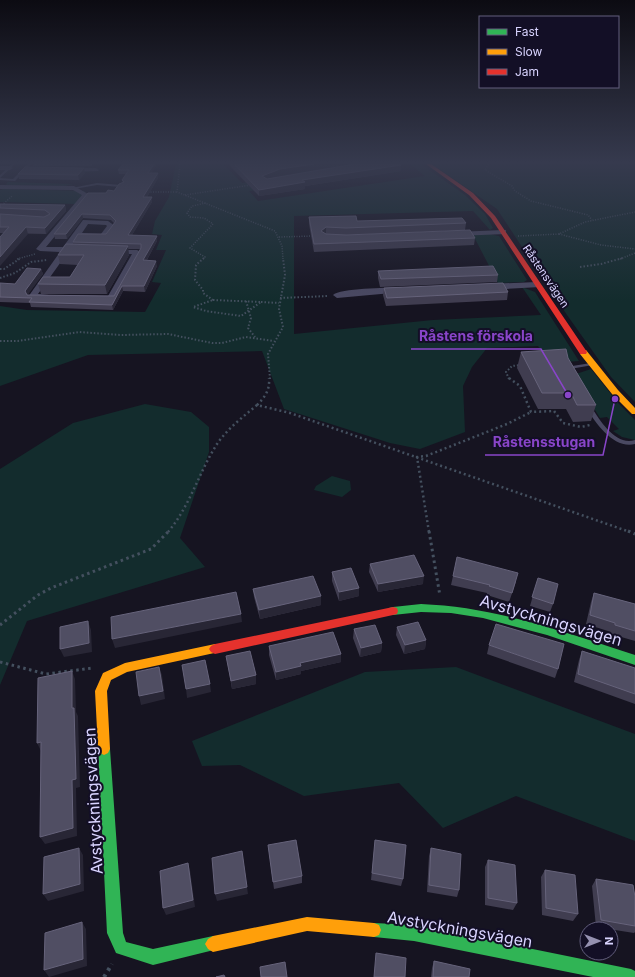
<svg xmlns="http://www.w3.org/2000/svg" width="635" height="977" font-family="Inter,sans-serif">
<rect width="100%" height="100%" fill="#161421"/>
<!-- green -->
<path fill="#132c2d" d="M176,164H223L242,183L254,181L262,189L249,191L258,201L425,176L410,164H421L465,195L485,214L493,228L490,230L473,211L294,216V334L433,320L541,315L522,287L535,292L579,361C565,363 546,358 538,346L487,348L472,367L463,386L465,432L420,449L390,443L284,409L262,351L88,355L0,386V306L27,310L145,312L161,283L152,282L166,250H156L162,235L152,234L155,221L169,197Z
M432,164H635V402L611,377L567,315L497,209Z
M8,182L73,184L64,186L7,185L6,184Z
M4,189L85,191L75,204L0,202V190Z
M490,234L499,236L527,280L524,282L498,283L473,235Z
M591,369L618,403L635,420V440L622,437L613,431L619,429L607,417L600,418L573,375Z
M145,404L191,412L209,427V452L180,538L205,567L27,621L0,685V469L73,423Z
M332,476L350,481L351,490L342,497L314,490L316,486Z
M456,667L635,734V841L516,796L443,828L399,783L304,796L240,765L202,766L192,741L365,672Z"/>
<g fill="none" stroke-linecap="round" stroke-linejoin="round">
<!-- path-far4 -->
<path stroke="#44505f" stroke-width="1.5" stroke-dasharray="1 1.5" stroke-linecap="butt" d="M180,164L177,192L275,231L282,246L283,259
M488,164L485,170L512,186L515,191L531,201L588,215L592,220
M148,192H177
M185,195L251,185
M0,207L12,196
M559,234L601,245L635,249
M518,236L559,234L585,222L635,212
M279,237L313,236
M17,259L35,254
M203,259L205,257L190,248L213,224L204,218L190,217L187,213L192,206L206,203
M620,259L635,253"/>
<!-- path-far3 -->
<path stroke="#44505f" stroke-width="2" stroke-dasharray="1.5 2" stroke-linecap="butt" d="M204,258L196,265L195,280L203,290V293L213,300
M580,267L601,264L623,258
M0,269H4L21,258
M0,278L15,273L31,262L47,260
M280,298L328,296
M213,300L261,302L241,316L206,311L193,307Z
M246,301L251,318L248,328L255,337
M261,302L279,303
M0,341H18L79,332L121,335L168,334L212,343H222L246,337L274,341
M270,379L268,354L283,327L279,309L285,275L283,258
M509,379L506,372L512,366L521,365"/>
<!-- path-far2 -->
<path stroke="#44505f" stroke-width="2.5" stroke-dasharray="2 3" stroke-linecap="butt" d="M509,378L520,386L531,412L554,411L563,423L581,427L590,425
M257,405C265,397 270,390 269,378
M168,532C190,506 199,472 217,444C228,428 243,417 257,405L290,413L630,532
M429,532L417,457L426,456L507,424L531,412"/>
<!-- path-far1 -->
<path stroke="#44505f" stroke-width="3" stroke-dasharray="2.5 3.5" stroke-linecap="butt" d="M429,531L440,596
M628,531L635,534
M0,625L38,595L51,588L151,549L169,531
M0,662L46,674L93,668"/>
<!-- path -->
<path stroke="#44505f" stroke-width="4" stroke-dasharray="3 4.5" stroke-linecap="butt" d="M104,977L112,964"/>
<!-- lane -->
<path fill="#4a4962" fill-rule="evenodd" d="M12,164H15L0,178V175Z
M28,164H31L15,181L0,180V178L13,179Z
M97,183L121,185L123,186L121,187L97,185L74,189L72,188Z
M591,363H593V365L570,369V371H568L566,370V367Z
M590,407L592,408C601,422 616,446 635,440V444C614,449 597,425 587,409Z"/>
<!-- street -->
<path fill="#4a4962" fill-rule="evenodd" d="M0,166H10L13,168L10,170H0Z
M96,168L99,170L98,171L69,172L66,170L69,168Z
M0,185L74,186L88,194V196L46,247H63L83,220L108,221L115,226L106,238L78,237L71,248H81V252H68L38,294L49,295V299L32,300L28,297L60,252L40,251L36,249L82,195L73,190L0,189ZM88,224L106,225L107,226L101,234L82,233Z
M503,230H506V234L456,236L452,234L456,232Z
M110,250H137L141,252L114,301L96,300V296H108L132,254H113L109,252Z
M537,282L540,283V287L488,290L484,287L488,284Z
M400,287L403,288V292L337,298L333,295C340,288 387,288 400,287Z"/>
<!-- fast -->
<path fill="#30b455" fill-rule="evenodd" d="M421,604C497,607 563,632 635,655V665L547,635L483,618L451,613L421,612L393,615L389,614L388,611L389,608L393,607Z
M104,743L108,745L110,749L123,933L126,942L153,949L213,936L218,939L221,944L218,949L153,965L116,953L107,933L98,749L100,745Z
M374,923L414,925L631,969L635,971V977H593L414,941L374,937L369,935L367,930L369,925Z"/>
<!-- slow -->
<path fill="#ff9f0a" fill-rule="evenodd" d="M580,350H586L618,390L635,408V414H632L612,394L580,354Z
M215,644L219,646L221,649L219,652L127,672L111,680L107,691L110,749L108,753L104,755L100,753L98,749L95,691L103,673L125,663Z
M307,917L374,923L379,925L381,930L379,935L374,937L307,931L213,952L208,949L205,944L208,939L213,936Z"/>
<!-- jam -->
<path fill="#e5322d" fill-rule="evenodd" d="M426,164H431L473,193L495,216L587,352L586,354H580L491,218L469,195Z
M393,607L397,608L398,611L397,614L393,615L215,654L211,652L209,649L211,646L215,644Z"/>
</g>
<!-- wall -->
<path fill="#403d50" fill-rule="evenodd" d="M32,164H93L91,166H33Z
M123,164L151,173L158,178L147,197H152V202L132,235L157,236V241L147,260L157,266L145,292L123,291L113,310L31,307L30,303L0,302V283L15,284L41,269L43,274L27,295L114,296L141,249H128L129,255L107,294H41L38,284L70,277L78,265L60,264L58,255L73,245V242L106,234L114,223L111,220L83,218L67,239H55L54,234L106,193L114,191L123,183L122,180L126,174H119L118,170Z
M228,164H400L401,165V171L305,186V189L259,196ZM352,165L274,178L280,176Z
M85,173L79,180L19,179L18,174Z
M0,204L65,205L66,211L46,234L0,233Z
M309,217L357,221L466,223L465,230L346,235L475,238L474,245L314,252L309,224Z
M378,271L498,275L497,282L380,287L378,278Z
M384,288L508,292L507,300L386,306L383,295Z
M521,352L568,358L596,405L591,421L573,422L566,409H538L517,368Z
M370,564L423,584L378,592L369,572Z
M332,572L359,596L339,601L332,581Z
M453,576L516,582L509,602L487,595V593L451,585Z
M538,578L553,604L550,612L530,606Z
M253,589L321,605L260,619L254,597Z
M594,593L635,604V641L611,634V632L586,624L591,602Z
M397,627L426,640L425,649L404,654L396,635Z
M354,629L382,643L381,652L360,657L353,638Z
M489,645L558,669L555,678L487,654Z
M269,646L341,654V662L301,671V674L276,680L269,655Z
M582,651L635,668V704L574,682L579,660Z
M226,656L256,675V684L232,689Z
M375,840L403,879L401,886L371,880Z
M268,845L302,876V883L274,889Z
M431,848L459,890L457,897L427,892L429,856Z
M488,860L517,903L513,910L485,905V867Z
M545,870L578,914L573,921L542,915L541,877Z
M596,879L635,926V932L634,933L596,927L592,886Z
M434,961L469,977H431L432,968Z"/>
<!-- shaded-wall -->
<path fill="#282635" d="M154,164H157L149,178L148,173Z
M314,164H355L280,176L263,182L262,176L280,169Z
M401,165V171L305,186V189L259,196V190L302,180Z
M84,168L85,173L79,180L78,175Z
M158,173V178L144,202L143,197Z
M152,197V202L129,240L128,235Z
M65,205L66,211L46,234L45,228Z
M82,214L83,218L67,239L66,234Z
M26,227L28,234L0,266V257Z
M326,227V234L321,231Z
M157,236V241L144,265L143,260Z
M128,246L129,255L107,294L105,285Z
M156,261L157,266L145,292L144,286Z
M41,269L43,274L27,296L25,291Z
M122,286L123,291L113,310L112,305Z
M424,576L423,584L378,592V584Z
M359,588V596L339,601V592Z
M321,596V605L260,619L259,610Z
M241,614L242,622L115,648L112,639Z
M88,621L91,630L92,652L64,657L60,649Z
M426,640L425,649L404,654L405,645Z
M382,643L381,652L360,657L361,648Z
M341,654V662L301,671V674L276,680V672L300,663Z
M159,667L162,675L165,699L141,705L139,696Z
M72,671L75,679L76,712L78,716L80,787L76,788L77,836L45,844L40,837L72,780Z
M256,675V684L232,689L231,681Z
M210,684L211,692L187,698L186,689Z
M41,742V751L37,743Z
M79,848L83,855L84,891L48,901L43,894Z
M243,858L248,894L217,901L215,894Z
M188,863L190,870L195,907L166,915L163,908Z
M82,922L86,929L87,966L49,977L44,970Z"/>
<!-- building -->
<path fill="#504e63" stroke="#66637b" d="M123,164H154L148,173H158L143,197H152L128,235L157,236L143,260L156,261L144,286H122L112,305L29,302L32,298L0,297V283L15,284L27,268L41,269L25,291L27,295L114,296L141,248V244L73,242L78,234H106L116,221L110,215L82,214L66,234H54L88,193H106L108,190L114,191L119,184L124,182L122,180L129,170H118Z
M234,164H314L280,169L262,176L267,179L355,164H400L401,165L302,180L305,182L259,190Z
M25,167L84,168L78,175L18,174Z
M0,204L65,205L45,228L26,227L0,257V237L9,227H0V214L44,217L50,214L45,210L0,208Z
M356,216L357,221L462,218L466,223L346,228L326,227L321,231L326,234L346,235L470,230L475,238L314,244L309,217Z
M66,244L128,246L105,285L38,284L43,277H70L84,255H58Z
M493,266L498,275L381,279L378,271Z
M503,283L508,292L387,298L384,288Z
M566,349L568,358L596,405H577L571,393H542L521,352Z
M414,555L424,576L378,584L370,564Z
M457,557L518,573L512,593L489,586L490,585L453,576Z
M351,568L359,588L339,592L332,572Z
M313,576L321,596L259,610L253,589Z
M538,578L558,584L553,604L532,597Z
M236,592L241,614L112,639L111,617Z
M594,593L635,604V631L615,625V623L590,615Z
M88,621L89,643L60,649V627Z
M418,622L426,640L405,645L397,627Z
M496,624L564,644L558,669L489,645Z
M375,625L382,643L361,648L354,629Z
M333,632L341,654L300,663L301,666L276,672L269,646Z
M250,651L256,675L231,681L226,656Z
M582,651L635,668V694L578,674Z
M205,660L210,684L186,689L182,665Z
M159,667L163,691L139,696L136,672Z
M72,671V708H74L76,779L72,780L73,828L40,837L41,742L37,743L38,678Z
M296,840L302,876L273,882L268,845Z
M375,840L406,845L403,879L372,873Z
M79,848L80,884L43,894L44,857Z
M431,848L461,854L459,890L429,885Z
M242,851L247,887L215,894L212,858Z
M488,860L515,865L517,903L488,898Z
M188,863L193,900L163,908L160,871Z
M545,870L575,875L578,914L546,908Z
M596,879L633,885L635,897V926L601,920Z
M82,922L83,959L44,970L45,933Z
M376,953L406,958L405,977H374Z
M434,961L470,969L469,977H433Z
M285,962L287,977H261L260,967Z
M224,975L225,977H216Z"/>
<!-- sky -->
<linearGradient id="sky" x2="0" y2="1"><stop stop-color="#0c0b12"/><stop offset="0.54" stop-color="#363a4e"/><stop offset="1" stop-color="#363a4e" stop-opacity="0"/></linearGradient>
<rect width="635" height="301" fill="url(#sky)"/>
<g text-anchor="middle" stroke-width="4" stroke-linejoin="round" paint-order="stroke">
<!-- far-street labels -->
<g font-size="11" fill="#d9d4ff" stroke="#130f26">
<text transform="translate(546 276) rotate(56)" y="4">Råstensvägen</text>
</g>
<!-- near-street labels -->
<g font-size="16" fill="#d9d4ff" stroke="#130f26">
<text transform="translate(551 620) rotate(16)" y="6">Avstyckningsvägen</text>
<text transform="translate(93 801) rotate(-93)" y="6">Avstyckningsvägen</text>
<text transform="translate(460 929) rotate(10)" y="6">Avstyckningsvägen</text>
</g>
</g>
<!-- callouts -->
<path fill="none" stroke="#8945c9" stroke-width="1.5" d="M568 395L541 349H411M615 399L603 455H485"/>
<g fill="#8945c9" stroke="#130f26" stroke-width="1.5">
<circle cx="568" cy="395" r="4"/>
<circle cx="615" cy="399" r="4"/>
</g>
<g font-size="14" text-anchor="middle" font-weight="bold" fill="#8945c9" stroke="#130f26" stroke-width="4" stroke-linejoin="round" paint-order="stroke">
<text x="476" y="341">Råstens förskola</text>
<text x="544" y="447">Råstensstugan</text>
</g>
<!-- legend -->
<rect x="479" y="16" width="140" height="72" fill="#130f26" stroke="#625e7d"/>
<rect x="487" y="29" width="20" height="6" fill="#30b455" stroke="#625e7d"/>
<text x="515" y="36" font-size="12" fill="#d9d4ff">Fast</text>
<rect x="487" y="49" width="20" height="6" fill="#ff9f0a" stroke="#625e7d"/>
<text x="515" y="56" font-size="12" fill="#d9d4ff">Slow</text>
<rect x="487" y="69" width="20" height="6" fill="#e5322d" stroke="#625e7d"/>
<text x="515" y="76" font-size="12" fill="#d9d4ff">Jam</text>
<!-- north arrow -->
<g transform="translate(599 941) rotate(90)"><circle r="19" fill="#130f26" stroke="#625e7d"/>
<path d="M0-3L7 15L0 10L-7 15Z" fill="#9591b1"/>
<text y="-6" font-size="11" font-weight="bold" text-anchor="middle" fill="#d9d4ff">N</text>
</g>
</svg>
